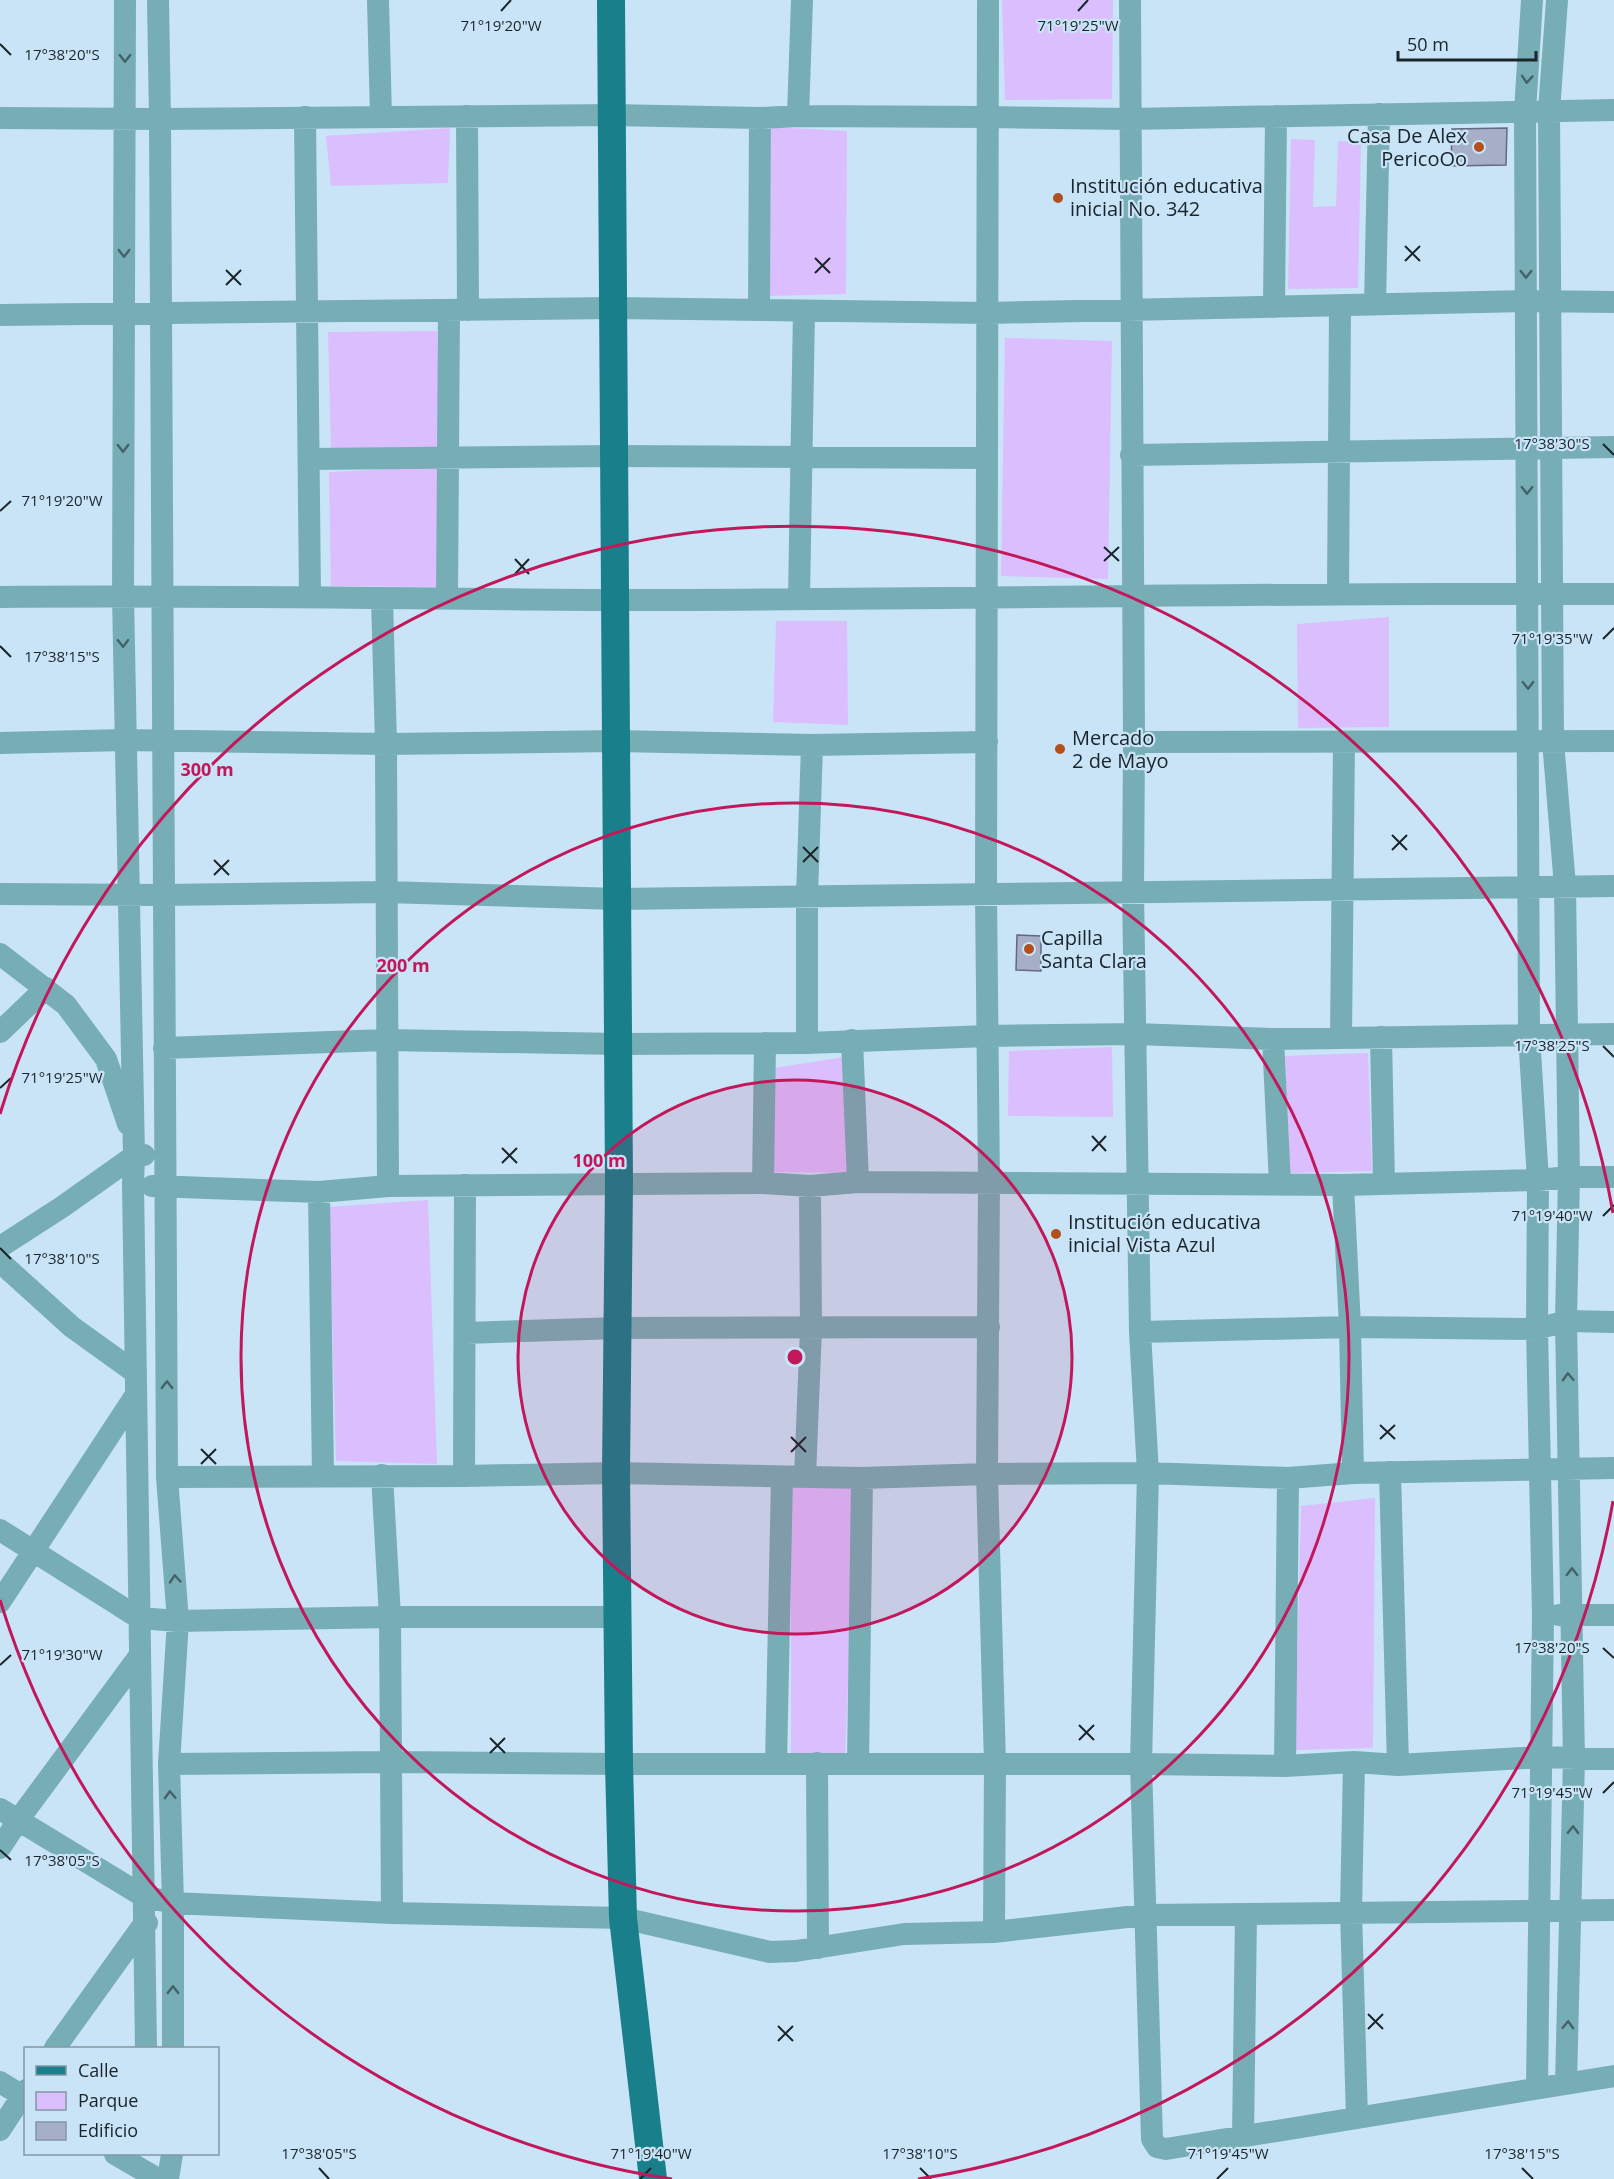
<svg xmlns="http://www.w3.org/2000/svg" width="1614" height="2179" font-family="'Open Sans',sans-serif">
<rect width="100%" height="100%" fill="#c9e4f7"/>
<!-- green -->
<path fill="#dbbefe" d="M1002,0H1113L1112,99L1005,100Z
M771,127L847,131L846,294L770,296Z
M450,128L448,183L331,186L326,136Z
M1291,139L1315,140L1313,207L1336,206L1338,141L1361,142L1358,288L1288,289Z
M437,331L440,449H331L328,332Z
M1005,338L1112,341L1108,579L1001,576Z
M439,467L440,587L331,586L329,472Z
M1389,617V727L1298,728L1297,624Z
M776,621H847L848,725L773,722Z
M1112,1047L1113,1117L1008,1116L1009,1051Z
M1368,1053L1372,1171L1290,1173L1285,1056Z
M845,1057L855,1173L768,1172L767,1069Z
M428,1200L437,1464L336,1461L329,1207Z
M791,1486L856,1489L845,1756L791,1754Z
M1375,1498L1373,1748L1295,1750L1301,1506Z"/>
<!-- building -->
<path fill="#a6aec8" stroke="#626981" stroke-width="1.5" d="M1507,128L1506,165L1451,166L1452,129Z
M1017,935L1041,936V971L1016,970Z"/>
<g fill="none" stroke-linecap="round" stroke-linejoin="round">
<!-- minor -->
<path stroke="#77aeb5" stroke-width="22" d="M125,0L123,596L134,1156L133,1184L146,2048
M158,0L160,119L167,1477L178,1621L169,1764L173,1903V2048
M378,0L381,117
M988,0L986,894L989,1183L987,1474L995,1764L994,1932
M1130,0L1134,742L1133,892L1140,1332L1148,1473L1141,1764L1152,2139L1157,2147L1166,2149L1614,2076
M1532,0L1525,111L1529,1035L1538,1180L1537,1329L1543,1616L1537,2088
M1557,0L1549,111L1553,741L1565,886L1569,1177L1566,1321L1574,1759L1566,2084
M467,116L468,310
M798,116L802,0
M305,117L310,597
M0,118L160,119L612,115L760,118L798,116L987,117L1130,119L1614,110
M1375,305L1379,114
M1274,307L1276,116
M759,310L760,118
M0,315L613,308L988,313L1526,301L1614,302
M1131,455L1614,447
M309,459L615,456L987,458
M1338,594L1340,306
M0,597C206,595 411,599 616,600C949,600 1281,592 1614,594
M382,598L386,744L388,1186
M447,598L449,310
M799,598L804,311
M1134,742L1614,741
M0,743L125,740L386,744L617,741L812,745L987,742
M0,894L163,895L386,892L618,899L1614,886
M0,954L66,1005L106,1059L128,1124
M0,1032L46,988
M1341,1037L1344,742
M1381,1037L1384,1184
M1273,1039L1280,1184
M852,1040L858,1182
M807,1043V897L812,745
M164,1048L386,1040L619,1044L807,1043L987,1036L1136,1034L1273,1039L1614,1034
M763,1183L765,1043
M1343,1185L1350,1327L1353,1473
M152,1186L319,1192L388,1186L763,1183L810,1186L858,1182L1343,1185L1538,1180L1569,1177H1614
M319,1192L323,1476
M0,1247L62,1207L134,1156L144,1155
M0,1262L72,1327L136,1373
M1140,1332L1350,1327L1537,1329L1566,1321L1614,1322
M466,1333L618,1328L989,1327
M1390,1472L1398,1765
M382,1475L390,1617L392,1913
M464,1476L465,1185
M167,1477L464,1476L616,1473L862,1478L987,1474L1148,1473L1288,1478L1353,1473L1614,1468
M805,1477L811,1328L810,1186
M0,1530L139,1618L178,1621L390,1617H617
M0,1602L135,1396
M1559,1615H1614
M1354,1762L1351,1911L1357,2118
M817,1763L818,1948
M169,1764L392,1762L619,1764H1141L1285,1766L1354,1762L1398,1765L1542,1757L1614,1759
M776,1764L782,1477
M858,1764L862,1478
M1285,1766L1288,1478
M0,1809L143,1896L173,1903L392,1913L623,1918L770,1952L796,1951L904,1934L994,1932L1145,1915L1614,1910
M0,1848L19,1819L140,1655
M55,2048L144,1924L147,1923
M0,2082L26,2098
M0,2130L26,2090
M1243,2137L1246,1914
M115,2154L158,2179
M168,2179L172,2154"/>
<!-- major -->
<path stroke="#197f8a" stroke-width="28" d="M611,0L619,1183L616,1473L619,1764L623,1918L653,2179"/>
</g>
<!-- one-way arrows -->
<defs><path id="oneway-chevron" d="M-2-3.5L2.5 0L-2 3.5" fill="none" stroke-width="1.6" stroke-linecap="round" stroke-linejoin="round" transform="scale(1.5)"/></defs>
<g stroke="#446269">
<use href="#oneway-chevron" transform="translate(125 58) rotate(90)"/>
<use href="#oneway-chevron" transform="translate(1527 79) rotate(94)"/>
<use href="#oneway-chevron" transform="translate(124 253) rotate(90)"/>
<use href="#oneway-chevron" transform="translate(1526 274) rotate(90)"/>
<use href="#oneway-chevron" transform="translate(123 448) rotate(90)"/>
<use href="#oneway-chevron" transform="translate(1527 490) rotate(90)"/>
<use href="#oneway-chevron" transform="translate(123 643) rotate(89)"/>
<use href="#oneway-chevron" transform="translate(1528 685) rotate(89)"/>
<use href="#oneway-chevron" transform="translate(1568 1377) rotate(-92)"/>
<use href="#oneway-chevron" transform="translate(167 1385) rotate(-90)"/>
<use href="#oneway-chevron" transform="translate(1572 1572) rotate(-91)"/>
<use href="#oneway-chevron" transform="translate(175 1579) rotate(-95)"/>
<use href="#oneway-chevron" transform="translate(170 1795) rotate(-92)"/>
<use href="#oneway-chevron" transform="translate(1573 1830) rotate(-89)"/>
<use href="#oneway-chevron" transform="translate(173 1990) rotate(-90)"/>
<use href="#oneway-chevron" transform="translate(1568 2025) rotate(-88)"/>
</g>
<!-- ticks -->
<path fill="none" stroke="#1a242b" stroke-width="2" d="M501,11L511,0M1078,11L1088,0M0,44L11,55M1405,246L1420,261M815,258L830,273M1405,261L1420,246M226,270L241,285M815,273L830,258M226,285L241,270M1603,444L1614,455M0,511L11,501M1104,547L1119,561M515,559L529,574M1104,561L1119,547M515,574L529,559M1603,639L1614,628M0,646L11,657M1392,835L1407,850M803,847L818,862M1392,850L1407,835M214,860L229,875M803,862L818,847M214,875L229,860M1603,1046L1614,1057M0,1088L11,1078M1092,1136L1106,1151M502,1148L517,1163M1092,1151L1106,1136M502,1163L517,1148M1603,1216L1614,1205M0,1248L11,1259M1380,1425L1395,1439M791,1437L806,1452M1380,1439L1395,1425M201,1449L216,1464M791,1452L806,1437M201,1464L216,1449M1603,1648L1614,1658M0,1665L11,1655M1079,1725L1094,1740M490,1738L505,1753M1079,1740L1094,1725M490,1753L505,1738M1603,1793L1614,1782M0,1850L11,1860M1368,2014L1383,2029M778,2026L793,2041M1368,2029L1383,2014M778,2041L793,2026M319,2168L329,2179M920,2168L931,2179M1522,2168L1533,2179M640,2179L651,2168M1217,2179L1228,2168"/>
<!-- distance rings -->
<circle cx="795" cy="1357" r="277" fill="#c2185b" fill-opacity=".12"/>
<g fill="none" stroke="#c2185b" stroke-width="3">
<circle cx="795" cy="1357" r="277"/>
<circle cx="795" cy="1357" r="554"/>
<path d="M1613 1501A831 831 0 0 1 918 2179M672 2179A831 831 0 0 1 0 1600M0 1114A831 831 0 0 1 1613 1213"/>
</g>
<!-- markers -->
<g fill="#b34f1b" stroke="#c9e4f7" stroke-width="2">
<circle cx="1479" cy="147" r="6"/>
<circle cx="1058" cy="198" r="6"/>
<circle cx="1060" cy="749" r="6"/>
<circle cx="1029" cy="949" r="6"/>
<circle cx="1056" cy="1234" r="6"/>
</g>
<g text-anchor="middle" stroke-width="4.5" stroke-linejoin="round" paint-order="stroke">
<!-- poi labels -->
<g font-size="20" fill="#1a242b" stroke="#c9e4f7" text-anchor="start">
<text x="1467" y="143" text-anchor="end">Casa De Alex<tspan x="1467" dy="23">PericoOo</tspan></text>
<text x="1070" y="193">Institución educativa<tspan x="1070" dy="23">inicial No. 342</tspan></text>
<text x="1072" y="745">Mercado<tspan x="1072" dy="23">2 de Mayo</tspan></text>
<text x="1041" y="945">Capilla<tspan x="1041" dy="23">Santa Clara</tspan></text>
<text x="1068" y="1229">Institución educativa<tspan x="1068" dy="23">inicial Vista Azul</tspan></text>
</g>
</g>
<g font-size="15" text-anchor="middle" fill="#1a242b" stroke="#c9e4f7" stroke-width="4.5" stroke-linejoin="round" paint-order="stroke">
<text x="501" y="31">71°19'20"W</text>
<text x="1078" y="31">71°19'25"W</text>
<text x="62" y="60">17°38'20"S</text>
<text x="1552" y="449">17°38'30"S</text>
<text x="62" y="506">71°19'20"W</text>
<text x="1552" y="644">71°19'35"W</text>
<text x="62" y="662">17°38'15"S</text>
<text x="1552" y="1051">17°38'25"S</text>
<text x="62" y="1083">71°19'25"W</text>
<text x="1552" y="1221">71°19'40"W</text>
<text x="62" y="1264">17°38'10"S</text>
<text x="1552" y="1653">17°38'20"S</text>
<text x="62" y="1660">71°19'30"W</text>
<text x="1552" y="1798">71°19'45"W</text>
<text x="62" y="1866">17°38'05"S</text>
<text x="319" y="2159">17°38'05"S</text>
<text x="651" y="2159">71°19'40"W</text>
<text x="920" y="2159">17°38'10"S</text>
<text x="1228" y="2159">71°19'45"W</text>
<text x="1522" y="2159">17°38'15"S</text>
</g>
<circle cx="795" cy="1357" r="9" fill="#c2185b" stroke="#c9e4f7" stroke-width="3"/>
<g font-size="18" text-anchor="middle" font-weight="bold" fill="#c2185b" stroke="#c9e4f7" stroke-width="4.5" stroke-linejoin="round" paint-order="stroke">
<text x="207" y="776">300 m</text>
<text x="403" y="972">200 m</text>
<text x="599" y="1167">100 m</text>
</g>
<!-- legend -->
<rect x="24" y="2047" width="195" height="108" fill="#c9e4f7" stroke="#8397a5" stroke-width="1.5"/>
<rect x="36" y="2066" width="30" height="9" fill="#197f8a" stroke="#8397a5" stroke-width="1.5"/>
<text x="78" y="2077" font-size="18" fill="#1a242b">Calle</text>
<rect x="36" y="2092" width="30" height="18" fill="#dbbefe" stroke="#8397a5" stroke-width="1.5"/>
<text x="78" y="2107" font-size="18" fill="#1a242b">Parque</text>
<rect x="36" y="2122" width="30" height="18" fill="#a6aec8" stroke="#8397a5" stroke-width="1.5"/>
<text x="78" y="2137" font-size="18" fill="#1a242b">Edificio</text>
<!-- scale -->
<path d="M1398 51v9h138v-9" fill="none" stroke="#1a242b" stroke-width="3"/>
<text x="1407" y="51" font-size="18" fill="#1a242b" stroke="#c9e4f7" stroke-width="4.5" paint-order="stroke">50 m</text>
</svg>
